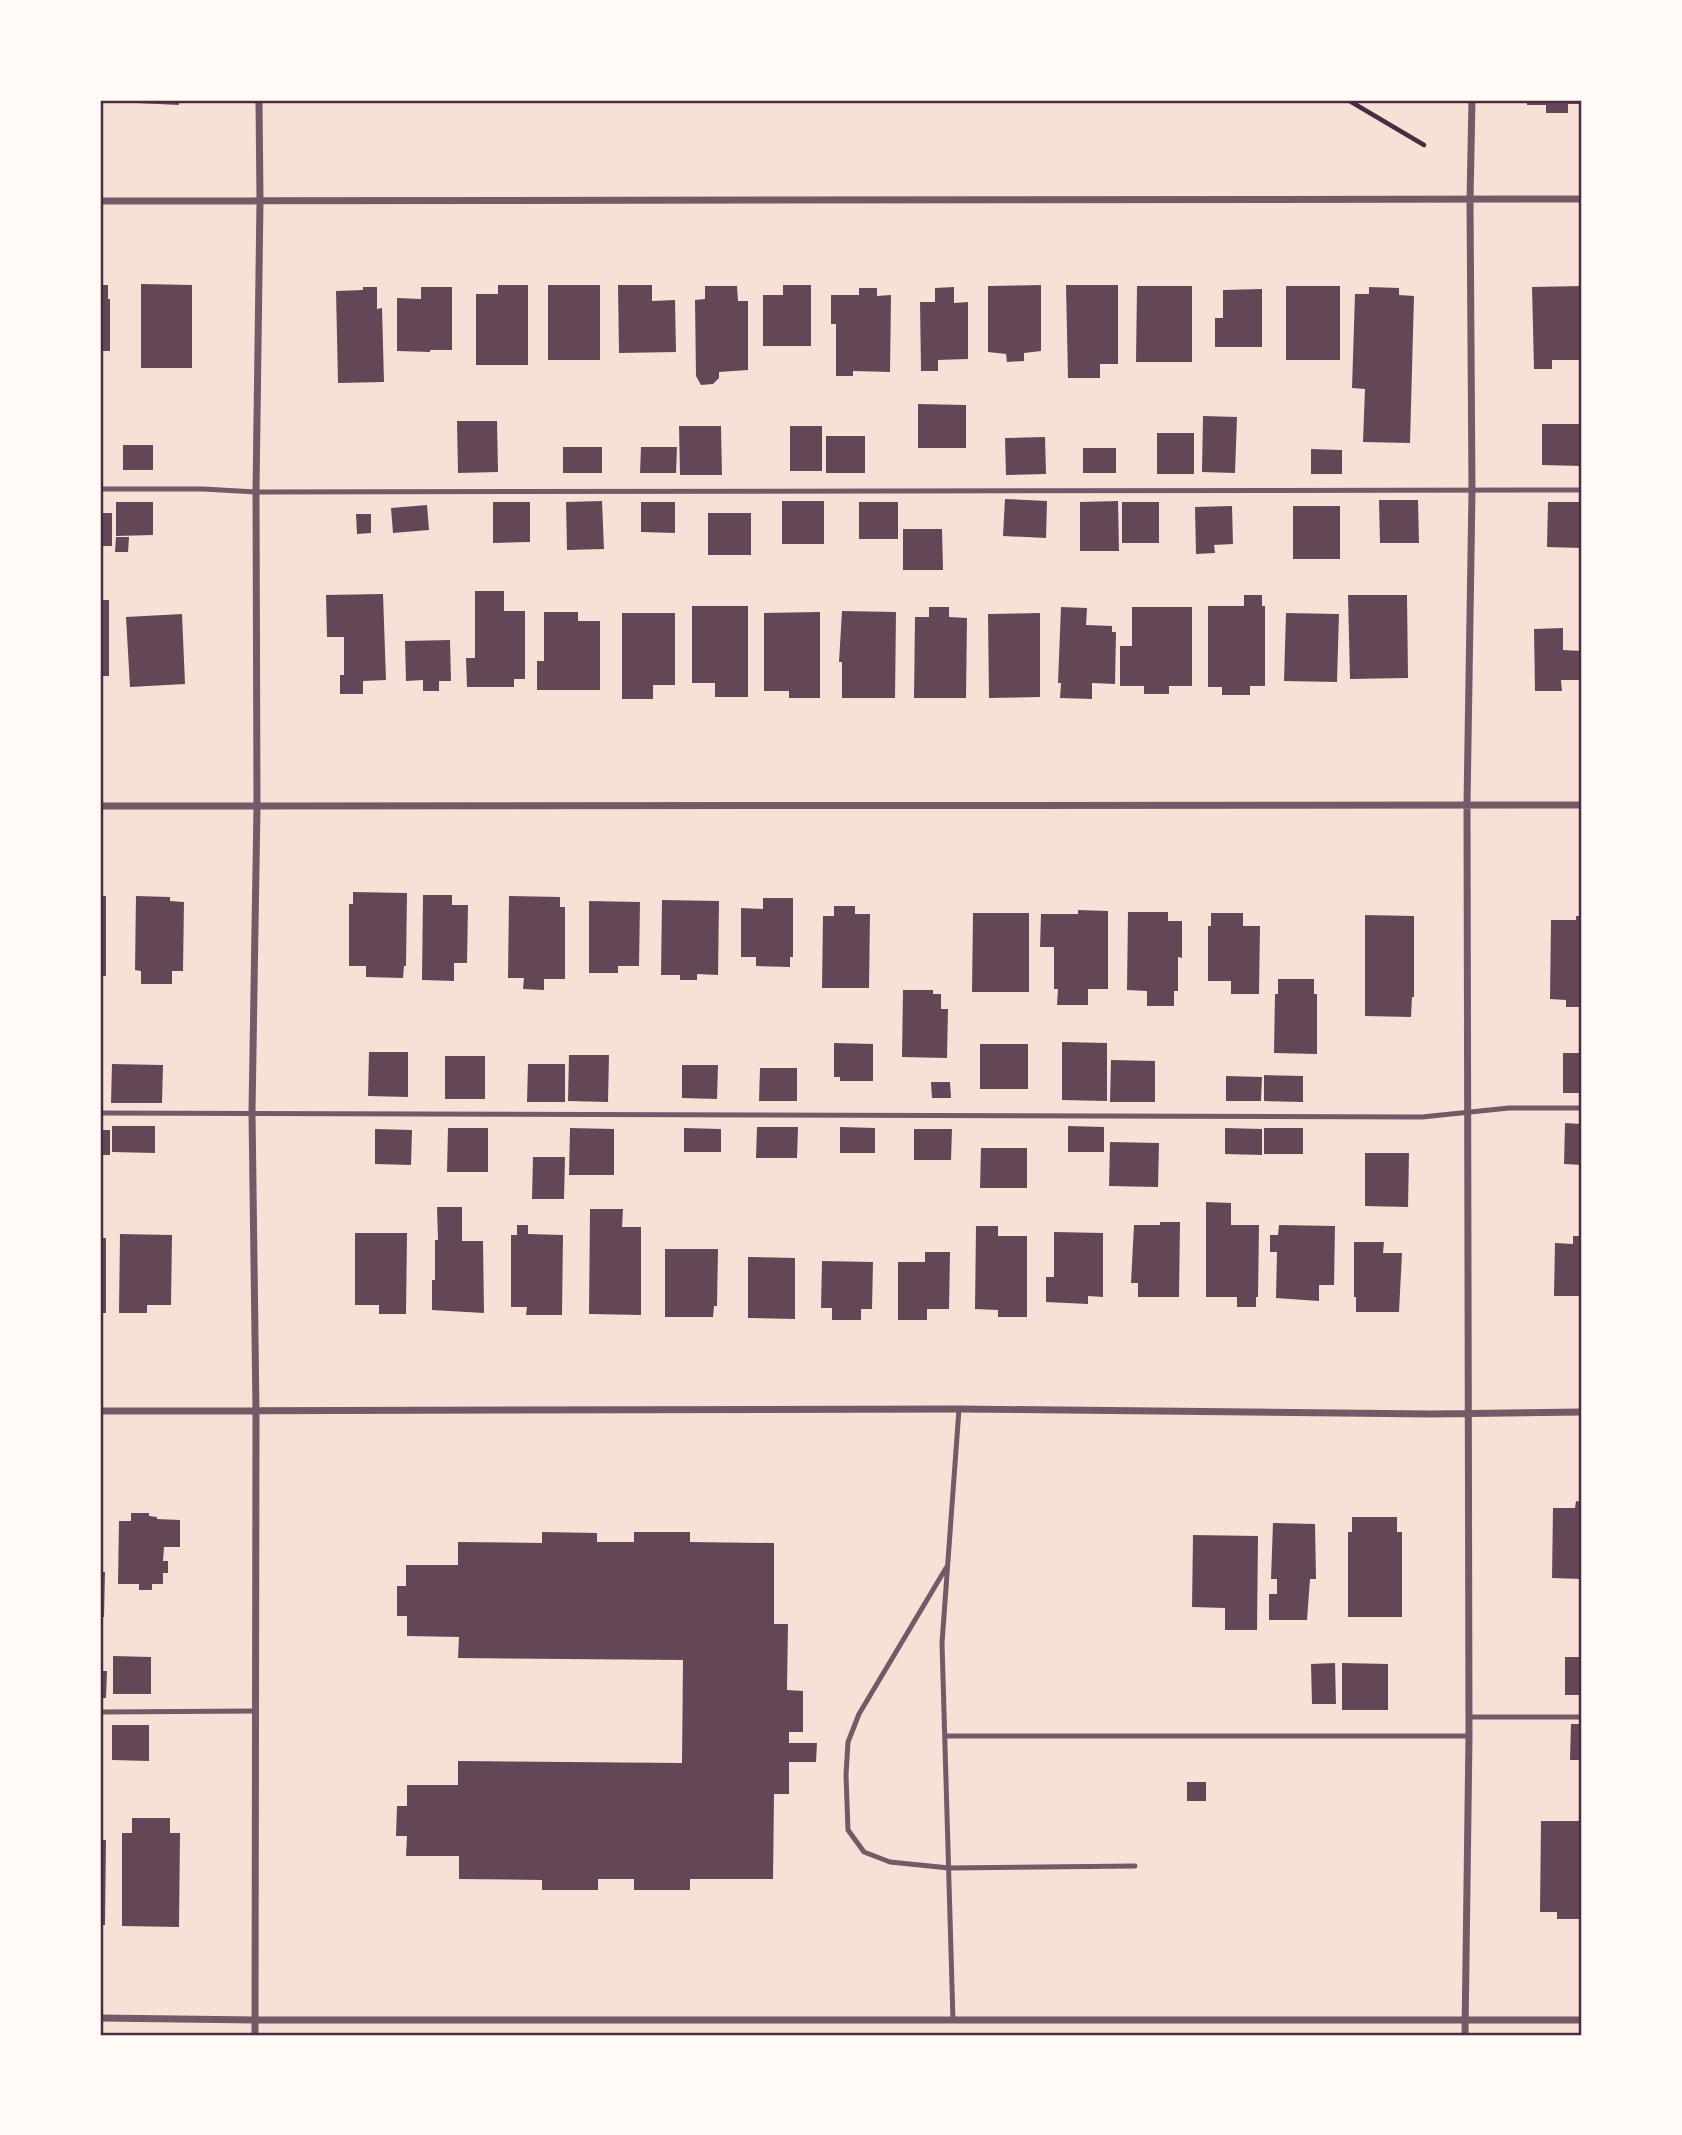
<svg xmlns="http://www.w3.org/2000/svg" width="1682" height="2135" font-family="Inter,sans-serif">
<rect width="100%" height="100%" fill="#f7e1d7"/>
<!-- building -->
<path fill="#644757" d="M137,100H179V105L137,103Z
M1527,100H1582V104H1568V113H1546V105H1527Z
M141,284L192,285V368H141Z
M100,285H108V299H110V351H100Z
M498,285H528V365H476V294H498Z
M548,285H600V360H548Z
M618,285H652V301L675,300L676,352L619,353Z
M783,285H811V346H763V295H783Z
M1041,285V351L1024,353V361L1007,362L1006,354L988,352V286Z
M1066,285H1118V364H1100V378H1068Z
M705,286H737L738,301H748V370L719,372V378L713,384L701,385L696,376L695,300L705,299Z
M1137,286H1192V362H1136Z
M1286,286H1340V360H1286Z
M1582,286V360H1552V369H1534L1532,287Z
M363,287H377V309L382,308L384,382L338,383L336,291L363,290Z
M421,287H452V350H430V352L397,351V298L421,299Z
M954,287V303L968,302V359L938,360V371H921L920,302H935V288Z
M1369,287L1399,288V295L1414,296L1410,443L1363,442L1365,389L1352,388L1355,294H1369Z
M859,288H877V296L891,295L890,372L853,371V376H836V324H831V295H859Z
M1262,289V347H1215V318H1223V290Z
M918,404L966,405V448H918Z
M1203,416L1237,417L1235,473L1202,472Z
M457,421H497L498,472L458,473Z
M1542,424H1582V466L1542,465Z
M679,426H721L722,475H680Z
M790,426H822V471H790Z
M1157,433H1194V474H1157Z
M826,436H865V473H826Z
M1045,437L1046,474L1006,475L1005,438Z
M123,445H153V470H123Z
M563,447H602V473H563Z
M641,447H677L676,473H640Z
M1083,448H1116V473H1083Z
M1311,449L1342,450V474H1311Z
M1005,499L1047,501L1046,538L1003,536Z
M1379,500H1418L1419,543H1380Z
M602,501L604,549L567,550L566,502Z
M782,501H824V544H782Z
M1118,501L1119,551H1080V502Z
M116,502H153V535L116,536Z
M493,502H530V542L493,543Z
M641,502H675V533L641,532Z
M859,502H898V539H859Z
M1122,502H1159V543H1122Z
M1548,502H1582V548L1547,547Z
M427,505L429,530L393,533L391,508Z
M1232,506L1233,544L1214,545L1215,553L1196,554L1195,507Z
M1293,506H1340V559H1293Z
M100,513H112V546H100Z
M708,513H751V555H708Z
M356,514H371V533L357,534Z
M903,529H942L943,570H903Z
M116,537H129L128,552H115Z
M475,591H504V611H525V679H514V687H467L466,658H475Z
M383,594L386,680L363,681V694H340V675H344V637H327L326,595Z
M1244,595H1262V606H1265V686H1250V695H1222V687H1208V606H1244Z
M1348,595H1407L1408,678L1350,679Z
M100,600H109V676H100Z
M692,606H748V697H715V683H692Z
M929,607H949V617L967,618L966,698H914L915,617H929Z
M1061,607L1087,608L1086,625L1112,626V632H1116L1115,684L1092,683V699L1060,698L1061,683H1058Z
M1132,607H1192V686H1169V694H1144V686H1120V646H1132Z
M842,611L896,612L895,698H842V662H839Z
M544,612H578V621H600V690H537V661H544Z
M820,612V698H789V691H764V613Z
M622,613H675V685H653V699H622Z
M1040,613V697L989,698L988,614Z
M1286,613L1339,614L1337,682L1284,681Z
M182,614L185,684L130,687L126,617Z
M1563,628V650L1582,651V680H1561L1562,691H1535L1534,629Z
M450,640L451,681H439V691H423V680L406,681L405,641Z
M353,892L407,893L406,966H404L403,978L366,977V966H349V904H353Z
M423,895H452V905H468L467,963H454V981L422,980Z
M100,896H106V976H100Z
M136,896L170,897V901L184,902L183,971H172V984H141V971L135,970Z
M509,896L560,897V907H565V979H544V990L523,989L524,978H508Z
M763,898H793V957H790V967L756,966V957H741V908L763,909Z
M662,900L719,901L718,975L697,974V980H680V975H661Z
M589,901L640,902L639,966H618V973H589Z
M834,906H855V914H870L869,988H822L823,916H834Z
M1078,910L1108,911V989H1088V1005H1057L1058,989H1054V947H1040L1041,914H1078Z
M1128,912H1168V921H1182V958L1178,957V991H1174V1006H1147V991L1127,990Z
M973,913H1029V992H972Z
M1211,913H1243V926H1260L1259,994H1231V981H1208V926H1211Z
M1365,915L1414,916V997H1412L1411,1017L1365,1016Z
M1576,916H1582V1007H1566V1000L1550,999L1551,920H1576Z
M1278,979H1314V994H1317V1054L1274,1053L1275,994H1278Z
M903,990H933V994H941V1009H948L947,1058L902,1057Z
M1062,1042L1107,1043V1101L1062,1100Z
M834,1043L873,1044V1081H840V1077H834Z
M980,1044H1028V1089H980Z
M369,1052H408V1097L368,1096Z
M1563,1053H1582V1093H1563Z
M569,1055H609L608,1102L568,1101Z
M445,1056H485V1099H445Z
M1111,1060L1155,1061V1102H1110Z
M112,1064L163,1065L162,1103H111Z
M528,1064H565V1102H527Z
M682,1065H718L717,1099L682,1098Z
M760,1068H797V1101H759Z
M1264,1075L1303,1076V1102L1264,1101Z
M1226,1076L1262,1077L1261,1101H1226Z
M931,1082H950L951,1098H932Z
M1565,1123L1582,1124V1165L1564,1164Z
M112,1126H155V1153L112,1152Z
M1068,1126L1104,1127V1152H1068Z
M757,1127H798L797,1158H756Z
M840,1127L875,1128V1153H840Z
M448,1128H488V1172H447Z
M570,1128L614,1129V1175H569Z
M684,1128L721,1129V1152H684Z
M1225,1128L1262,1129V1155L1225,1154Z
M1264,1128H1303V1154H1264Z
M375,1129L412,1130L411,1165L375,1164Z
M914,1129H952L951,1160H914Z
M100,1130H110V1155H100Z
M1110,1142L1159,1143L1158,1187L1109,1186Z
M981,1148H1027V1188H980Z
M1365,1153H1409L1408,1207L1365,1206Z
M533,1157H565L564,1199H532Z
M1206,1202L1231,1203V1225H1259L1258,1297H1256V1307H1237V1297H1206Z
M437,1207H462V1241H483L484,1313L432,1310V1280H435V1240H438Z
M590,1209H623L622,1227H641V1315L589,1314Z
M1160,1222H1180L1179,1297H1138V1283H1131L1134,1225H1160Z
M517,1225H528V1234L563,1235L562,1315H526L527,1307H511V1235H517Z
M1279,1225L1335,1226L1334,1285H1319V1301L1276,1298L1277,1252H1270V1235H1278Z
M976,1226H998V1236H1027V1317H998V1310L975,1309Z
M1054,1232L1103,1233V1297L1088,1296V1304L1046,1302V1277H1054Z
M355,1233H407L406,1314H379V1305H355Z
M120,1234L172,1235L171,1305H147V1313H119Z
M1573,1236H1582V1296H1554L1555,1243L1573,1244Z
M100,1238H106V1313H100Z
M1354,1242H1384L1383,1253H1402L1399,1312H1356V1297H1354Z
M665,1249H718L717,1306H714L713,1317H665Z
M925,1252H950L949,1309H927V1320H898V1262H925Z
M748,1257L795,1258V1319L748,1318Z
M822,1261L873,1262L872,1309H861V1320H832V1308H821Z
M1576,1501L1582,1502V1579L1552,1578L1553,1508H1575Z
M131,1513H149V1516L157,1517V1519L180,1520V1547H164L163,1561H168V1573H163V1584H152V1590H139V1584H118L119,1521H131Z
M1352,1517H1397V1532H1402V1617H1348V1532H1352Z
M1273,1523L1315,1524L1316,1579H1310L1307,1620H1269V1594H1277V1579H1271Z
M542,1532L597,1533V1542H634V1532H690V1542L774,1543V1624H788L787,1690L803,1691V1732H789V1743H817L816,1762H789V1794H774L773,1879H690V1890H634V1879H598V1890H542V1880L459,1879V1856H406L407,1836H396L397,1806H407V1785H458V1761L682,1763L683,1660L458,1658L459,1637L407,1636V1616H397V1586H406V1565H458V1542L542,1543Z
M1193,1535L1258,1536L1257,1630H1225V1608L1192,1607Z
M100,1572H105L104,1617H100Z
M113,1656L151,1657V1694H113Z
M1565,1657H1582V1695H1565Z
M1335,1663L1336,1704H1312L1311,1664Z
M1342,1663L1388,1664V1710H1342Z
M100,1671H107L106,1698H100Z
M1571,1724H1582V1760H1570Z
M112,1725H149V1761L112,1760Z
M1187,1782H1206V1801H1187Z
M132,1818H170V1833H180L179,1927L122,1926V1833H132Z
M1541,1821H1582V1912L1580,1919H1557V1912H1540Z
M100,1840H106L105,1925H100Z"/>
<g fill="none" stroke-linecap="round" stroke-linejoin="round">
<!-- path -->
<path stroke="#4a2c40" stroke-width="4.5" d="M1348,100L1424,145"/>
<!-- service -->
<path stroke="#755966" stroke-width="5" d="M100,489H203L256,492L1582,490
M100,1113L1422,1117L1509,1108H1582
M946,1568L859,1714L848,1742L846,1775L848,1830L864,1852L890,1862L949,1868L1135,1866
M100,1712L256,1711
M1469,1717H1582
M945,1736H1469
M953,2020L942,1643L959,1409"/>
<!-- minor -->
<path stroke="#755966" stroke-width="7" d="M100,201L1582,199
M100,806L1582,805
M100,1411L959,1409L1431,1414L1582,1412
M100,2018L255,2020H1582
M255,2035L256,1411L252,1112L257,807L256,492L260,201L259,100
M1465,2035L1469,1736L1467,805L1472,491L1470,200L1472,100"/>
</g>
<!-- border -->
<rect width="1682" height="2135" fill="none" stroke="#fffaf5" stroke-width="203"/>
<rect x="102" y="102" width="1478" height="1932" fill="none" stroke="#4a2c40" stroke-width="2.5"/>
</svg>
